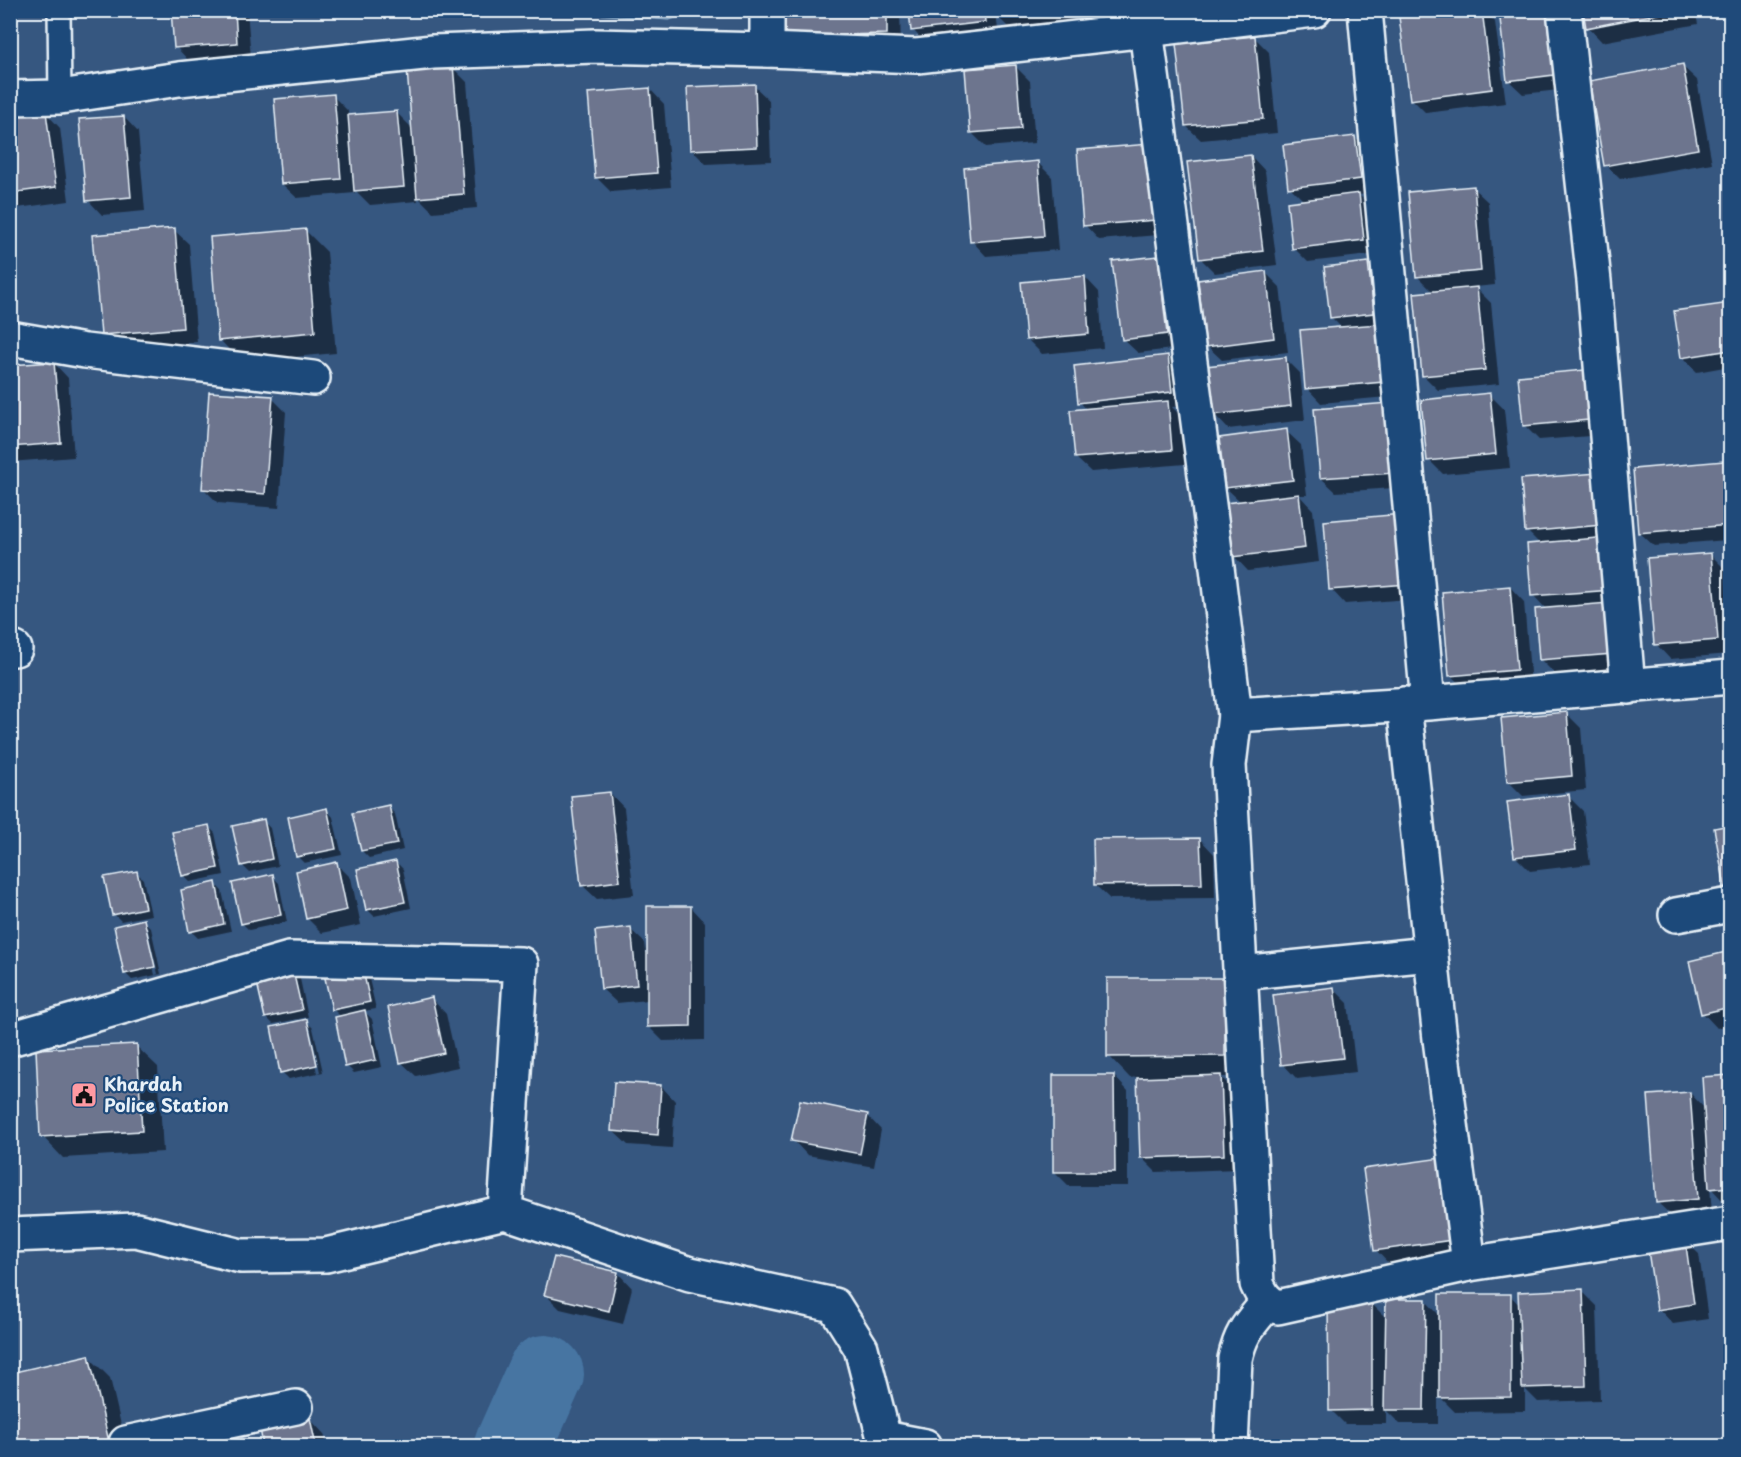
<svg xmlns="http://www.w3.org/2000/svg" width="1741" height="1457" font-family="'Playpen Sans',sans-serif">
<rect width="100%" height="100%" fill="#365780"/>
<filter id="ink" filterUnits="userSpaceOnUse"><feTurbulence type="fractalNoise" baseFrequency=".0167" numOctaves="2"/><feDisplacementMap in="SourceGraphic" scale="12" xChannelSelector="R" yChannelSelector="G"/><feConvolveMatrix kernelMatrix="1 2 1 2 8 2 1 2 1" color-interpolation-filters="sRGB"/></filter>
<g filter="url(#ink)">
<!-- water -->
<path fill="#4675a2" stroke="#87a7c4" stroke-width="1.5" d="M595,11H695L669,20L598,14Z"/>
<!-- shadow -->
<path fill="#0007" fill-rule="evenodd" d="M92,10H121L95,13Z
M173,10H247L251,57L190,62L176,47Z
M786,10H900L901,48L801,50Z
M910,10H1089L1090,24L1012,31L996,15L999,36L927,45L913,30Z
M1120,10H1200L1129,19Z
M1457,10H1484L1495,22L1506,103L1426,113L1412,99Z
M1501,10H1559L1568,89L1523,94L1508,80Z
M1585,10H1695L1698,24L1602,42L1588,27Z
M1254,37L1269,52L1277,133L1201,140L1186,126Z
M1015,66L1030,81L1035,143L986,147L972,133Z
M1682,66L1697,80L1712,163L1620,179L1606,165Z
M452,67L467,82L477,208L433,212L417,196L418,201L370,205L354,189L355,193L297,198L282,184L333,96L348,111V117L397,113L413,129Z
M754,86L769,100L771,161L706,164L691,149Z
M650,89L664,104L671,187L611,192L596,177Z
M46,113L60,128L69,201L10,209V118Z
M124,117L138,132L145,211L102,215L88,200Z
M1355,138L1369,152L1375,193L1359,195L1373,209L1378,254L1308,262L1294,248L1304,201L1290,187Z
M1251,156L1265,171L1277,265L1215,273L1200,258Z
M1164,160L1170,234L1099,240L1085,225Z
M1038,163L1052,177L1058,250L986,256L972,241Z
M1473,188L1488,202L1495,285L1475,287L1491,303L1499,384L1438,390L1423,375L1433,292L1417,276Z
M174,230L189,244L197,342L117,349L102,334Z
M305,230L327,252L336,353L241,362L220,340Z
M1158,258L1172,272L1181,348L1138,353L1123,339Z
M1368,263L1382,278L1398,396L1321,403L1307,388L1342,328L1331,317Z
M1266,273L1280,287L1288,352L1222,360L1207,346Z
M1085,277L1099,292L1103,348L1042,354L1027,339Z
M1730,304V366L1697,372L1682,357L1675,312Z
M1168,356L1182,371L1186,406L1172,407L1182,417L1185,464L1091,472L1076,458L1087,410L1080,402Z
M1285,358L1300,373L1305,420L1228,429L1214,414Z
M54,363L68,378L74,457L10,462V367Z
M1599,386L1603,435L1539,440L1524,425Z
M1490,395L1504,409L1510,468L1443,474L1429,460Z
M272,398L286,412L279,508L218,503L204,489Z
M1316,411L1408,487L1336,492L1321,478Z
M1286,431L1301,445L1307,495H1299L1313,510L1319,562L1248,571L1234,556L1241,502L1226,488Z
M1724,462L1730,469V582L1727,540L1654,546L1639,532Z
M1612,489L1626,668L1555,674L1540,659L1547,610L1533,595L1540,544L1527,531Z
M1325,522L1422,598L1345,604L1331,589Z
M1710,554L1725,569L1730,654L1670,659L1656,644Z
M1510,587L1524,602L1531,684L1465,689L1450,675Z
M1566,713L1581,728L1586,790L1523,796L1508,781Z
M610,793L624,808L634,895L597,899L582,885Z
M1568,796L1583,811L1590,864L1530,871L1515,856Z
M388,807L395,814L403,850L369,858L362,851Z
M327,810L333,817L342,855L304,863L297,856Z
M263,821L270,828L278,866L249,872L242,865Z
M208,826L215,833L224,875L190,882L183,875Z
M1730,827V891L1727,887L1716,830Z
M1200,839L1214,854L1215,898L1110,899L1095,885Z
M396,862L403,869L411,908L374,916L367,909Z
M337,864L351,878L361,925L322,933L307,918Z
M136,872L143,879L151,915L121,921L114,914Z
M272,876L279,883L287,922L249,930L242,923Z
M215,884L222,891L231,931L198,938L191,931Z
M691,907L705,922V1040L663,1041L648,1026V1000L617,1003L602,989L630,929L645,943L646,953H648Z
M144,921L151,928L161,974L132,980L125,973ZM144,927H147L158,974L155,975Z
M1730,953V1025L1717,1028L1703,1013L1691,962Z
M367,970L376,1009L364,1011L372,1019L382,1067L354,1073L347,1066L341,1017L333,1009Z
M299,974L308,1017L273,1024L266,1017L257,975Z
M1224,979L1245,1077H1221L1235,1091L1238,1169L1156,1172L1142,1158L1138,1077L1130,1078L1109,1056Z
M1334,989L1348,1003L1356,1072L1297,1079L1283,1064Z
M432,999L446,1014L458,1067L416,1076L401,1062Z
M306,1021L313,1028L323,1072L289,1079L282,1072ZM307,1027H310L320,1072L317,1073Z
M136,1046L158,1067L163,1152L63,1158L42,1136Z
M1114,1076L1128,1091V1186H1069L1055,1172Z
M1730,1077V1202L1725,1203L1710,1187L1712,1213L1672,1216L1657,1202L1690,1093L1706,1110L1704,1078Z
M661,1086L675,1101L672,1148L628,1145L613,1131Z
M867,1115L881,1130L874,1167L807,1155L793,1140Z
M1365,1170L1466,1254L1390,1265L1376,1250Z
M1684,1240L1699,1254L1708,1319L1673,1324L1659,1309Z
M618,1273L632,1288L623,1324L560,1309L546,1295Z
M1582,1291L1597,1306L1600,1400L1538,1402L1525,1389V1411L1455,1412L1438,1395V1424H1400L1386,1410V1424H1345L1331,1410L1372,1304L1387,1319L1425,1300L1440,1316L1510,1295L1520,1306Z
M88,1356L110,1378L126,1446H20L10,1404Z
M310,1419L324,1434L327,1446H265L262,1430Z"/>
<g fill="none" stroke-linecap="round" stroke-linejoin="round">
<!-- river -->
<path stroke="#4675a2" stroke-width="78" d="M513,1446L545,1374"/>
</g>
<!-- building -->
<path fill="#6d758e" stroke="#e8f1f8" stroke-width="1.5" d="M171,10H235L237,43L174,48Z
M785,10H887V34L785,36Z
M909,10H984L985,22L911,31Z
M996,10H1073L996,17Z
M1446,10H1482L1492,89L1410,100L1399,17Z
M1499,10H1547L1554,75L1507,81Z
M1583,10H1678L1586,28Z
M1255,36L1263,119L1185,126L1176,44Z
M1683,64L1698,149L1604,166L1589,81Z
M453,65L464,194L417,198L407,69Z
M1016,65L1021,129L970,133L965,69Z
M755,84L757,147L690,150L687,87Z
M650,88L657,173L595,178L588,93Z
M334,94L341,179L281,184L274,99Z
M397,111L404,187L354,191L348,115Z
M46,112L56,187L10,193V116Z
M124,116L131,197L86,201L79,119Z
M1355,136L1361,179L1288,188L1283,145Z
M1150,144L1156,220L1083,226L1077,150Z
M1251,155L1263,251L1199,259L1187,162Z
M1038,161L1044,236L970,242L964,168Z
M1474,186L1481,271L1416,277L1408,192Z
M1359,193L1364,240L1292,249L1287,202Z
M175,228L183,328L101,335L92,235Z
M306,229L315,332L218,341L210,237Z
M1158,256L1167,334L1122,340L1112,261Z
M1368,262L1374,313L1330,318L1324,267Z
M1266,271L1274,338L1206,347L1198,280Z
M1085,276L1089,334L1026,340L1021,282Z
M1477,287L1485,370L1422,376L1414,293Z
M1730,303V350L1681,358L1674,311Z
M1379,324L1384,382L1305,389L1300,330Z
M1168,355L1172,392L1078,403L1074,366Z
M1286,357L1291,406L1212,415L1206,366Z
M54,362L61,443L10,447V365Z
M1585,370L1589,420L1523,426L1518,376Z
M209,392L273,396L265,494L202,489Z
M1490,393L1496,454L1427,461L1421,400Z
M1168,401L1172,450L1075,458L1070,410Z
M1389,403L1394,473L1320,478L1314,409Z
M1287,429L1293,480L1225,488L1219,438Z
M1724,461L1730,525L1638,533L1633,469Z
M1598,473L1602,525L1525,532L1521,479Z
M1299,494L1305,548L1232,557L1225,503Z
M1402,514L1408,584L1329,590L1324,521Z
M1609,537L1613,590L1531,596L1527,544Z
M1730,538V600L1725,539Z
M1711,553L1718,640L1654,645L1647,558Z
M1510,586L1517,670L1449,676L1442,592Z
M1609,603L1613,654L1539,660L1535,609Z
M1567,712L1572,776L1507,782L1501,718Z
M610,792L620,881L581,886L571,796Z
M1569,794L1576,850L1514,857L1507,802Z
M389,805L397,844L361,851L352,813Z
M327,808L336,849L296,857L288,817Z
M264,819L272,859L241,866L232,826Z
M209,825L218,868L182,876L172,832Z
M1730,825V886L1725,887L1714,828Z
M1200,838L1202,884L1094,885L1093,839Z
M396,861L405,902L366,910L357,869Z
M337,862L347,910L306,919L296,871Z
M137,871L145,908L112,915L104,877Z
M273,874L281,915L241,924L232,883Z
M216,882L224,924L189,932L181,890Z
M647,906H691V1026L647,1027Z
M144,919L155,967L124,974L114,926Z
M631,927L637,985L601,989L595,931Z
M1730,951V1007L1701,1014L1689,961Z
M361,961L370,1002L332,1010L323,969Z
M292,966L302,1010L265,1018L255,974Z
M1107,978H1225V1056L1107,1057Z
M1334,987L1343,1058L1281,1065L1273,995Z
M432,997L444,1053L400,1063L388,1007Z
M365,1010L376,1060L345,1067L335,1017Z
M307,1019L317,1065L280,1073L271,1027Z
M137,1044L142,1131L40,1137L36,1049Z
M1053,1075H1114L1115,1172H1053Z
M1221,1075L1224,1155L1140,1158L1137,1078Z
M1730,1075V1187L1709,1189L1702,1077Z
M614,1082L661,1085L658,1135L611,1131Z
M1690,1092L1698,1199L1656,1203L1648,1095Z
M800,1100L868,1114L860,1154L791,1141Z
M1441,1158L1452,1240L1374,1251L1363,1169Z
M1685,1238L1694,1304L1657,1310L1647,1244Z
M554,1257L618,1272L609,1311L544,1295Z
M1583,1289L1586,1386L1522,1388L1518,1292Z
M1439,1294H1511V1397L1439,1398Z
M1386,1299H1426L1424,1410H1384Z
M1328,1303H1372V1410L1329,1411Z
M89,1355L110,1446H19L10,1410V1373Z
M310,1418L316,1446H263L260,1428Z
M240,1441L241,1446H210Z"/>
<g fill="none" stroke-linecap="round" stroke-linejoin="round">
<defs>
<path id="service" d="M59,10L60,97"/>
<path id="minor" d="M1365,10L1428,703
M1564,10L1594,281L1628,687
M1146,30L1314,10
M767,50V10
M10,338L85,351L313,378
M10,649H15
M1404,704L1440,1039L1469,1264
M1235,715L1428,703L1730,677
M1676,915L1730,905
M1240,973L1430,954
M10,1039L289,959L521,964L505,1212
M10,1235L136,1230L241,1256L326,1255L505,1212L690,1274L834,1305L861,1348L884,1438L925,1446
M126,1446V1443L296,1407
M1231,1446L1235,1359C1241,1331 1250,1324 1268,1302"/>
<path id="tertiary" d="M10,98L60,97L179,79L433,52L595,46L767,50L917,56L1146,30L1213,535L1235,715L1229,765L1257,1284C1262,1295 1266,1302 1278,1307L1469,1264L1730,1223"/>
</defs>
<!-- service casing -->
<use href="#service" stroke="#e8f1f8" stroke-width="26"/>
<!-- minor casing -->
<use href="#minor" stroke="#e8f1f8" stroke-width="38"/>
<!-- tertiary casing -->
<use href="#tertiary" stroke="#e8f1f8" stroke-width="38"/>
<!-- service -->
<use href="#service" stroke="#1f4a7a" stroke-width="21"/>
<!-- minor -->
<use href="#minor" stroke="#1f4a7a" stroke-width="33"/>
<!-- tertiary -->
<use href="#tertiary" stroke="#1f4a7a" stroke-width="33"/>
</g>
</g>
<!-- icons -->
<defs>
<symbol id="civic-square" viewBox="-11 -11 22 22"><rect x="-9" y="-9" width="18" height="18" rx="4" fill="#ff9aa2" stroke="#1f4a7a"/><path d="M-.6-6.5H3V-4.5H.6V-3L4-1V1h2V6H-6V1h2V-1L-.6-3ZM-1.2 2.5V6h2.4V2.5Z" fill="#111"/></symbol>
</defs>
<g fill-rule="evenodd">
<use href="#civic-square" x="69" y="1080" width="30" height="30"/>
</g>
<g text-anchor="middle" stroke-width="4.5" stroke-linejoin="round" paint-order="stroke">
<!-- poi labels -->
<g font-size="18" font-weight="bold" fill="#e8f1f8" stroke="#1f4a7a" text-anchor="start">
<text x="104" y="1091">Khardah<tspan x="104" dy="21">Police Station</tspan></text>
</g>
</g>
<!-- margin -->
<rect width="1741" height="1457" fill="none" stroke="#1f4a7a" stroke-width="36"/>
<rect x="18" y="18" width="1705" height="1421" fill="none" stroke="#e8f1f8" stroke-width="2" filter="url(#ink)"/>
</svg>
